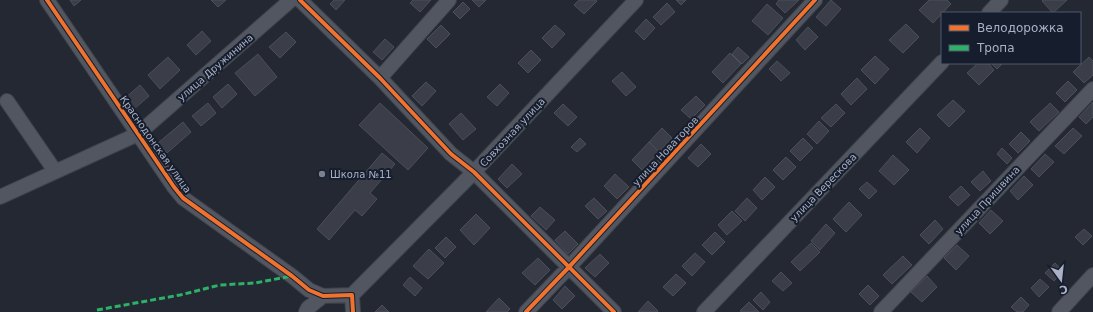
<svg xmlns="http://www.w3.org/2000/svg" width="1093" height="312" font-family="'DejaVu Sans',sans-serif">
<rect width="100%" height="100%" fill="#232832"/>
<!-- building -->
<path fill="#3b3e48" stroke="#4a4f5a" d="M70,0H81L74,6Z
M211,0H226L218,7Z
M334,0H345L336,10L330,4Z
M413,0H431L420,12L410,3Z
M472,0H486L479,7Z
M579,0H596L597,1L584,14L574,5Z
M676,0H686L681,5Z
M779,0H799L785,13L776,4Z
M831,0L841,9L826,26L816,17Z
M929,0H947L951,4L933,23L919,10Z
M1043,0H1067L1053,13L1042,1Z
M463,2L470,9L460,19L453,12Z
M667,3L675,12L661,25L653,17Z
M767,4L783,18L768,35L752,21Z
M646,19L655,28L644,40L635,31Z
M906,24L919,37L903,53L889,40Z
M441,25L450,34L436,48L427,39Z
M555,25L565,34L552,48L542,38Z
M808,27L818,37L805,50L796,40Z
M202,31L211,41L196,55L187,45Z
M286,32L296,42L280,58L269,47Z
M385,39L394,47L382,60L373,52Z
M738,47L749,57L742,64L732,54Z
M531,50L541,60L528,73L518,63Z
M730,53L741,64L723,83L712,72Z
M258,54L277,77L255,96L235,73Z
M875,56L889,69L875,84L861,70Z
M168,57L180,70L160,89L148,75Z
M1089,57L1093,61V75L1084,83L1073,72Z
M777,61L790,73L781,81L769,69Z
M978,63H988L994,70L979,85L967,73Z
M991,63H1003L997,69Z
M622,72L636,87L626,96L612,81Z
M857,78L867,89L851,105L841,94Z
M1068,81L1077,90L1065,102L1056,93Z
M426,82L436,91L422,106L412,96Z
M228,84L237,94L222,108L213,97Z
M500,84L509,93L497,106L487,97Z
M140,85L149,96L133,110L123,100Z
M696,96L705,105L691,119L681,110Z
M953,100L965,111L949,127L937,115Z
M1093,102V117L1086,124L1079,117Z
M208,103L216,113L201,126L192,116Z
M380,103L428,148L408,170L359,125Z
M1050,103L1059,112L1039,131L1030,122Z
M563,104L577,117L568,126L554,113Z
M836,104L845,113L831,127L821,118Z
M461,113L476,129L463,140L449,124Z
M819,121L829,131L817,144L807,134Z
M183,122L191,132L167,153L158,143Z
M662,128L672,138L659,152L649,142Z
M920,128L930,138L917,153L906,142Z
M1073,128L1082,136L1064,154L1055,146Z
M1021,132L1030,141L1018,153L1009,144Z
M580,138L586,144L577,152L571,147Z
M803,138L813,148L800,161L790,151Z
M649,142L659,152L642,170L632,160Z
M701,144L711,154L698,167L688,158Z
M1002,148L1012,158L1007,164L997,154Z
M382,153L395,164L370,193L377,199L362,216L355,210L329,240L317,229Z
M1045,154L1054,162L1039,177L1031,169Z
M893,155L909,170L894,185L879,171Z
M786,157L796,167L783,180L773,170Z
M512,164L522,174L507,188L498,179Z
M983,171L991,181L980,191L971,182Z
M615,174L629,187L617,199L604,186Z
M1024,176L1033,185L1018,200L1010,191Z
M765,177L775,187L762,200L753,190Z
M867,182L877,191L869,199L859,189Z
M961,186L970,195L958,206L949,197Z
M594,198L607,211L598,219L585,206Z
M747,198L757,208L745,221L735,211Z
M849,202L862,215L846,232L833,219Z
M540,207L555,220L546,230L531,216Z
M991,210L1003,221L990,234L979,223Z
M732,211L742,221L727,235L718,225Z
M476,214L490,228L474,245L460,230Z
M935,220L943,229L929,244L920,235Z
M826,224L835,233L820,250L811,241Z
M1084,229L1092,236L1083,245L1075,237Z
M565,231L578,244L568,254L555,240Z
M715,232L725,242L712,255L702,245Z
M446,237L456,247L445,258L435,248Z
M811,243L820,252L800,271L791,262Z
M957,245L969,256L956,270L944,258Z
M429,249L444,263L428,279L413,266Z
M695,253L705,262L692,276L682,266Z
M600,254L609,263L595,277L585,268Z
M903,256L912,265L892,284L883,275Z
M538,258L550,270L535,285L522,273Z
M1055,263L1063,271L1054,281L1045,273Z
M781,272L792,283L783,291L772,281Z
M676,274L686,283L673,296L663,287Z
M927,276L937,287L922,302L911,292Z
M410,277L422,288L415,296L403,285Z
M1040,279L1049,287L1039,297L1031,288Z
M868,285L879,296L870,305L859,294Z
M565,286L575,296L562,309L553,300Z
M761,292L770,302L763,310L753,300Z
M1021,297L1029,305L1023,312H1017L1011,307Z
M499,298L510,309L507,312H486Z
M648,301L658,311L657,312H638Z
M749,302L759,312H742L740,311Z
M382,305L389,312H375Z"/>
<g fill="none" stroke-linecap="round" stroke-linejoin="round">
<defs>
<path id="minor" d="M47,0L174,187L183,198L292,276L309,290L323,296L352,295L353,312
M300,0L380,78L451,154L474,172L614,312
M989,13L1001,0
M380,78L449,0
M7,101L55,171
M0,197L138,134L291,0
M352,295L474,172L636,0
M306,312L308,308L323,296
M526,312L569,267L815,0
M704,312L942,62
M881,312L1093,89
M1059,312L1093,275"/>
</defs>
<!-- minor casing -->
<use href="#minor" stroke="#3f424a" stroke-width="16"/>
<!-- minor -->
<use href="#minor" stroke="#525661" stroke-width="14"/>
<!-- quiet -->
<path stroke="#2db169" stroke-width="3" stroke-dasharray="6 3" stroke-linecap="butt" d="M97,310L180,295L220,285L255,283L292,276"/>
<defs>
<path id="cycleway" d="M47,0L174,187L183,198L292,276L309,290L323,296L352,295L353,312
M300,0L380,78L451,154L474,172L614,312
M526,312L569,267L815,0"/>
</defs>
<!-- cycleway casing -->
<use href="#cycleway" stroke="#161d2c" stroke-width="6"/>
<!-- cycleway -->
<use href="#cycleway" stroke="#ef722f" stroke-width="4"/>
</g>
<!-- markers -->
<circle fill="#7b8192" stroke="#161d2c" stroke-width="1.5" cx="322" cy="174" r="4"/>
<g text-anchor="middle" stroke-width="4" stroke-linejoin="round" paint-order="stroke">
<!-- street labels -->
<g font-size="10" fill="#aab1c6" stroke="#161d2c">
<text transform="translate(215 67) rotate(-41)" y="4">улица Дружинина</text>
<text transform="translate(512 132) rotate(-47)" y="4">Совхозная улица</text>
<text transform="translate(156 144) rotate(55)" y="4">Краснодонская улица</text>
<text transform="translate(665 151) rotate(-47)" y="4">улица Новаторов</text>
<text transform="translate(823 187) rotate(-46)" y="4">улица Верескова</text>
<text transform="translate(987 200) rotate(-47)" y="4">улица Пришвина</text>
</g>
<!-- poi labels -->
<g font-size="10" fill="#aab1c6" stroke="#161d2c" text-anchor="start">
<text x="330" y="178">Школа №11</text>
</g>
</g>
<!-- legend -->
<rect x="941" y="12" width="140" height="52" fill="#161d2c" stroke="#51586a"/>
<rect x="949" y="25" width="20" height="6" fill="#ef722f" stroke="#51586a"/>
<text x="977" y="32" font-size="12" fill="#aab1c6">Велодорожка</text>
<rect x="949" y="45" width="20" height="6" fill="#2db169" stroke="#51586a"/>
<text x="977" y="52" font-size="12" fill="#aab1c6">Тропа</text>
<!-- north arrow -->
<g transform="translate(1061 280) rotate(165)" stroke="#161d2c" stroke-width="3" paint-order="stroke">
<path d="M0-3L7 15L0 10L-7 15Z" fill="#aab1c6"/>
<text y="-6" font-size="11" font-weight="bold" text-anchor="middle" fill="#aab1c6">С</text>
</g>
</svg>
